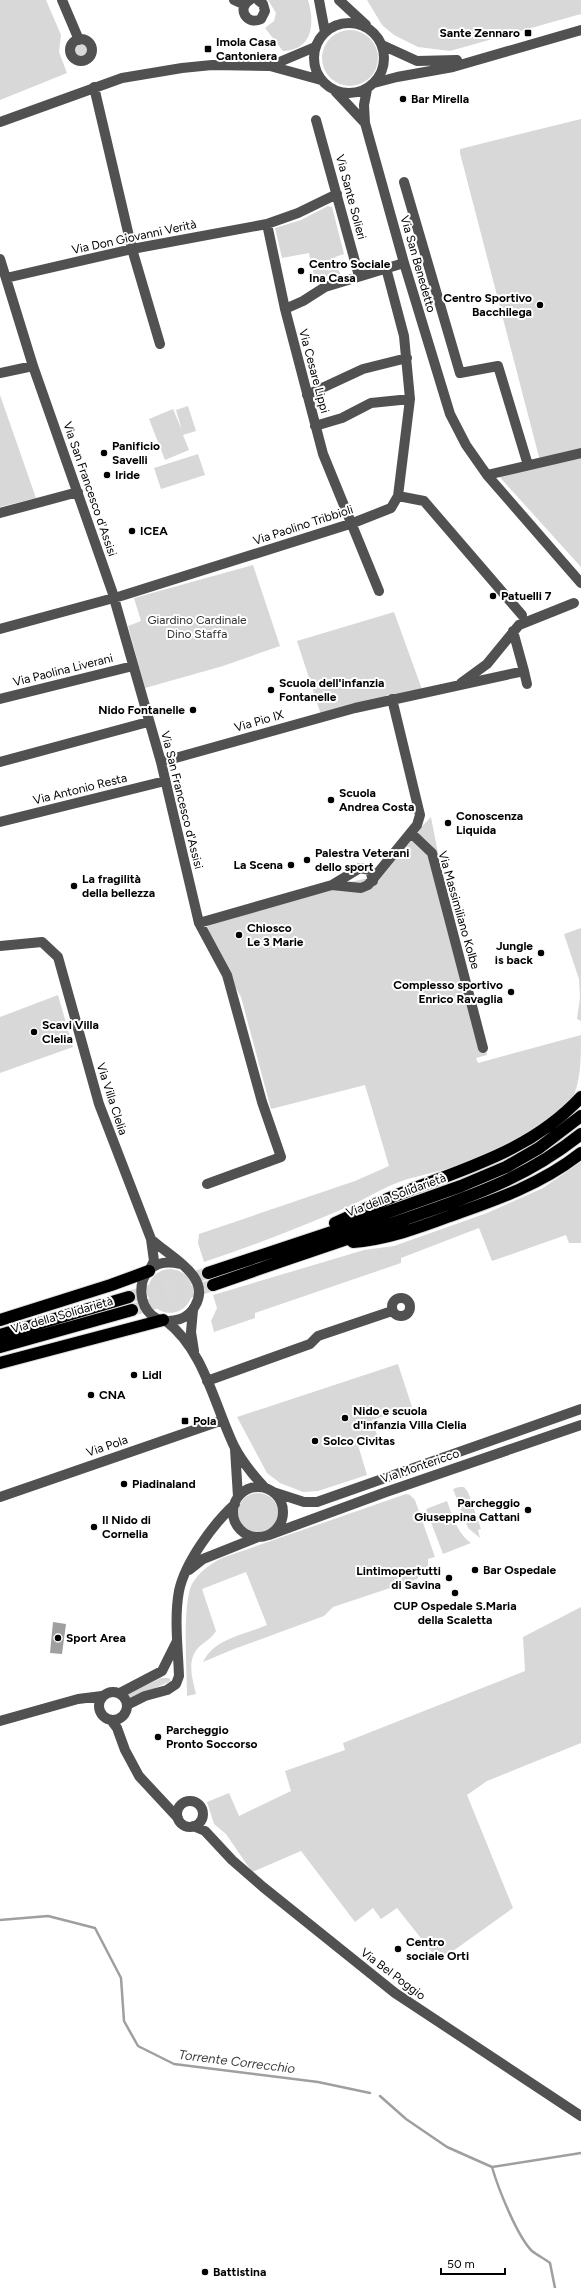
<svg xmlns="http://www.w3.org/2000/svg" width="581" height="2288" font-family="Figtree,sans-serif">
<rect width="100%" height="100%" fill="#fff"/>
<!-- green -->
<path fill="#d8d8d8" d="M0,0H46L61,35L59,52L67,73L0,100Z
M268,0H308C315,23 313,50 283,51L265,28L274,21L276,13Z
M367,0H581V14L450,51L418,47L394,35L382,25Z
M322 58a28 28 0 1 1 56 0a28 28 0 1 1-56 0Z
M74 50a7 7 0 1 1 14 0a7 7 0 1 1-14 0Z
M581,119V567L496,473L540,461L460,153V149Z
M328,206L332,207L344,254L335,257L340,274L316,284L309,253L282,258L275,228L301,220Z
M0,395L36,498L0,507Z
M188,406L196,431L183,435L189,450L165,460L149,419L173,409L182,430L176,410Z
M198,454L205,475L161,489L154,468Z
M253,565L280,646L223,666L145,688L128,626L141,621L134,598Z
M394,612L423,692L321,715L297,641Z
M431,817L448,905L487,1055L476,1058L478,1063L581,1035C581,1057 581,1082 572,1099C545,1133 495,1152 455,1166C435,1173 413,1176 394,1184C377,1191 362,1201 345,1208C299,1228 252,1246 204,1262L198,1243L199,1234L355,1181L389,1166L365,1085L271,1109L241,997L208,939L207,923L292,895L373,877Z
M581,928V1021L577,1019L580,998L579,979L564,934Z
M58,995L73,1047L0,1073V1017Z
M581,1162V1243H569L566,1235L492,1261L479,1228L401,1258V1263L255,1313V1318L214,1332L211,1321L217,1308L213,1295L364,1250L394,1246L487,1213L543,1188Z
M148 1291a22 22 0 1 1 44 0a22 22 0 1 1-44 0Z
M398,1364L412,1407L372,1420L378,1438L358,1445L367,1475L318,1491L303,1492L280,1483L267,1473L237,1417Z
M459,1487H464L468,1492L481,1529L478,1530L480,1538L468,1528L453,1489Z
M238 1513a20 20 0 1 1 40 0a20 20 0 1 1-40 0Z
M406,1494L410,1495L415,1500L435,1557L428,1559V1566L424,1568L417,1579L333,1607L324,1616L234,1649L203,1662C215,1638 244,1635 267,1625L246,1572L202,1589L216,1631C212,1638 206,1641 200,1646C186,1659 192,1678 196,1694L187,1696C187,1671 182,1603 192,1584C199,1572 210,1564 222,1558Z
M447,1501C453,1517 457,1533 471,1543L443,1554L426,1509Z
M581,1607V1743L487,1781L467,1795L513,1908L439,1961L397,1908L381,1919L373,1908L355,1922L301,1851L252,1872L226,1834L214,1824L207,1802L229,1793L239,1816L291,1791L285,1771L345,1750L343,1743L525,1671L523,1637Z
M161,1678H169L171,1681L130,1699L128,1694Z"/>
<!-- water -->
<path fill="#9f9f9f" d="M53,1622L66,1624L62,1654L50,1653Z"/>
<g fill="none" stroke-linecap="round" stroke-linejoin="round">
<!-- stream -->
<path stroke="#9f9f9f" stroke-width="2.5" d="M0,1920L48,1916L95,1928L121,1978L124,2021L138,2046L174,2064L318,2082L370,2093
M380,2096L406,2119L447,2147L492,2167L581,2153
M492,2167C498,2188 517,2236 532,2251C537,2255 545,2259 550,2263L555,2288"/>
<!-- highway-tunnel -->
<path stroke="#d9d9d9" stroke-width="12" stroke-dasharray="12 6" stroke-linecap="butt" d="M129,1297L208,1273
M132,1310L213,1285"/>
<defs>
<path id="highway" d="M335,1223C352,1216 368,1207 385,1200C456,1170 527,1155 581,1097
M353,1242C387,1239 418,1228 450,1216C496,1200 542,1184 581,1153
M208,1273L335,1231L461,1186L506,1167L539,1148L581,1116
M213,1285C270,1265 328,1245 385,1226C457,1201 520,1183 581,1134
M0,1320L111,1285L149,1271
M0,1335L129,1297
M0,1347L132,1310
M0,1363L163,1320"/>
</defs>
<!-- highway casing -->
<use href="#highway" stroke="#dbdbdb" stroke-width="14"/>
<!-- minor -->
<path stroke="#515151" stroke-width="10" d="M62,0L79,40
M234,0L245,5
M250,0C236,8 247,26 261,19L265,11L263,4L258,0
M319,0L325,32
M339,0L366,25
M314 58a35 35 0 1 1 70 0a35 35 0 1 1-70 0Z
M70 50a11 11 0 1 1 22 0a11 11 0 1 1-22 0Z
M382,45L417,61L457,60
M270,66L315,47
M374,83L397,77L453,67L581,30
M94,87L132,249L160,344
M367,89L364,105L365,123L404,263L450,414L466,445L487,475L581,583
M335,91L365,123
M316,120L359,276
M0,122L122,78L182,68L212,65L270,66L321,80
M404,182L460,373L498,366L528,465
M267,224L285,309L323,454L379,591
M0,259L33,366L112,591L161,762L199,923L227,975L262,1102L281,1157L207,1184
M6,278L132,249L267,224L298,213L337,194
M285,309L303,301L325,287L404,263
M0,373L33,366
M307,395L363,369L407,358
M315,426L342,418L371,403L410,399
M487,475L581,453
M398,496L424,501L522,615
M0,513L78,492
M0,629L121,596L353,523L391,508L398,496L410,399L404,336L386,268
M524,671L527,684
M461,683L487,664L519,625L574,603
M0,699L133,666
M0,762L148,722
M161,762L355,708L524,671L513,631
M0,822L165,781
M411,833L432,853L483,1048
M332,885L361,888L368,885L417,825L420,815L392,699
M199,923L332,885L360,868L370,870L373,881
M0,946L42,942L58,957L99,1104L151,1239L154,1261L150,1269
M151,1239C168,1256 213,1276 195,1306C192,1312 186,1317 180,1319C132,1335 125,1251 180,1264
M392 1307a9 9 0 1 1 18 0a9 9 0 1 1-18 0Z
M193,1310L191,1332L194,1351
M166,1321C204,1350 214,1404 234,1446C242,1462 253,1475 265,1488
M207,1381L310,1344L318,1336L392,1311
M235,1449L238,1497
M233 1512a25 25 0 1 1 50 0a25 25 0 1 1-50 0Z
M273,1492L304,1502H317L581,1409
M0,1497L223,1420
M269,1535L386,1492L581,1425
M189,1570L203,1559L258,1537
M99 1706a14 14 0 1 1 28 0a14 14 0 1 1-28 0Z
M120,1693L162,1671L176,1643
M127,1705L145,1696L167,1690L176,1684L179,1676C178,1648 174,1618 179,1591C185,1562 214,1523 235,1504
M111,1720L117,1728L125,1750L139,1776L178,1818
M0,1721L78,1699L102,1696
M177 1814a13 13 0 1 1 26 0a13 13 0 1 1-26 0Z
M193,1826L205,1831L232,1860L263,1887L395,1993L581,2116"/>
<!-- highway -->
<use href="#highway" stroke="#000" stroke-width="12"/>
</g>
<!-- markers -->
<g fill="#000" stroke="#fff" stroke-width="1.5">
<rect x="524" y="29" width="8" height="8" rx="2"/>
<rect x="204" y="45" width="8" height="8" rx="2"/>
<circle cx="403" cy="99" r="4"/>
<circle cx="301" cy="271" r="4"/>
<circle cx="540" cy="305" r="4"/>
<circle cx="104" cy="453" r="4"/>
<circle cx="107" cy="475" r="4"/>
<circle cx="132" cy="531" r="4"/>
<circle cx="493" cy="596" r="4"/>
<circle cx="271" cy="690" r="4"/>
<circle cx="193" cy="710" r="4"/>
<circle cx="331" cy="800" r="4"/>
<circle cx="448" cy="823" r="4"/>
<circle cx="307" cy="860" r="4"/>
<circle cx="291" cy="865" r="4"/>
<circle cx="74" cy="886" r="4"/>
<circle cx="239" cy="935" r="4"/>
<circle cx="541" cy="953" r="4"/>
<circle cx="511" cy="992" r="4"/>
<circle cx="34" cy="1032" r="4"/>
<circle cx="134" cy="1375" r="4"/>
<circle cx="91" cy="1395" r="4"/>
<circle cx="345" cy="1418" r="4"/>
<rect x="181" y="1417" width="8" height="8" rx="2"/>
<circle cx="315" cy="1441" r="4"/>
<circle cx="124" cy="1484" r="4"/>
<circle cx="528" cy="1510" r="4"/>
<circle cx="94" cy="1527" r="4"/>
<circle cx="475" cy="1570" r="4"/>
<circle cx="449" cy="1578" r="4"/>
<circle cx="455" cy="1593" r="4"/>
<circle cx="58" cy="1638" r="4"/>
<circle cx="158" cy="1737" r="4"/>
<circle cx="398" cy="1949" r="4"/>
<circle cx="205" cy="2272" r="4"/>
</g>
<g text-anchor="middle" stroke-width="4" stroke-linejoin="round" paint-order="stroke">
<!-- poi labels -->
<g font-size="12" font-weight="bold" fill="#000" stroke="#fff" text-anchor="start">
<text x="520" y="37" text-anchor="end">Sante Zennaro</text>
<text x="216" y="46">Imola Casa<tspan x="216" dy="14">Cantoniera</tspan></text>
<text x="411" y="103">Bar Mirella</text>
<text x="309" y="268">Centro Sociale<tspan x="309" dy="14">Ina Casa</tspan></text>
<text x="532" y="302" text-anchor="end">Centro Sportivo<tspan x="532" dy="14">Bacchilega</tspan></text>
<text x="112" y="450">Panificio<tspan x="112" dy="14">Savelli</tspan></text>
<text x="115" y="479">Iride</text>
<text x="140" y="535">ICEA</text>
<text x="501" y="600">Patuelli 7</text>
<text x="279" y="687">Scuola dell'infanzia<tspan x="279" dy="14">Fontanelle</tspan></text>
<text x="185" y="714" text-anchor="end">Nido Fontanelle</text>
<text x="339" y="797">Scuola<tspan x="339" dy="14">Andrea Costa</tspan></text>
<text x="456" y="820">Conoscenza<tspan x="456" dy="14">Liquida</tspan></text>
<text x="315" y="857">Palestra Veterani<tspan x="315" dy="14">dello sport</tspan></text>
<text x="283" y="869" text-anchor="end">La Scena</text>
<text x="82" y="883">La fragilità<tspan x="82" dy="14">della bellezza</tspan></text>
<text x="247" y="932">Chiosco<tspan x="247" dy="14">Le 3 Marie</tspan></text>
<text x="533" y="950" text-anchor="end">Jungle<tspan x="533" dy="14">is back</tspan></text>
<text x="503" y="989" text-anchor="end">Complesso sportivo<tspan x="503" dy="14">Enrico Ravaglia</tspan></text>
<text x="42" y="1029">Scavi Villa<tspan x="42" dy="14">Clelia</tspan></text>
<text x="142" y="1379">Lidl</text>
<text x="99" y="1399">CNA</text>
<text x="353" y="1415">Nido e scuola<tspan x="353" dy="14">d'infanzia Villa Clelia</tspan></text>
<text x="193" y="1425">Pola</text>
<text x="323" y="1445">Solco Civitas</text>
<text x="132" y="1488">Piadinaland</text>
<text x="520" y="1507" text-anchor="end">Parcheggio<tspan x="520" dy="14">Giuseppina Cattani</tspan></text>
<text x="102" y="1524">Il Nido di<tspan x="102" dy="14">Cornelia</tspan></text>
<text x="483" y="1574">Bar Ospedale</text>
<text x="441" y="1575" text-anchor="end">Lintimopertutti<tspan x="441" dy="14">di Savina</tspan></text>
<text x="455" y="1610" text-anchor="middle">CUP Ospedale S.Maria<tspan x="455" dy="14">della Scaletta</tspan></text>
<text x="66" y="1642">Sport Area</text>
<text x="166" y="1734">Parcheggio<tspan x="166" dy="14">Pronto Soccorso</tspan></text>
<text x="406" y="1946">Centro<tspan x="406" dy="14">sociale Orti</tspan></text>
<text x="213" y="2276">Battistina</text>
</g>
<!-- street labels -->
<g font-size="12" fill="#000" stroke="#fff">
<text transform="translate(351 197) rotate(75)" y="4">Via Sante Solieri</text>
<text transform="translate(134 237) rotate(-12)" y="4">Via Don Giovanni Verità</text>
<text transform="translate(418 264) rotate(74)" y="4">Via San Benedetto</text>
<text transform="translate(314 371) rotate(75)" y="4">Via Cesare Lippi</text>
<text transform="translate(90 489) rotate(71)" y="4">Via San Francesco d'Assisi</text>
<text transform="translate(303 525) rotate(-18)" y="4">Via Paolino Tribbioli</text>
<text transform="translate(63 670) rotate(-14)" y="4">Via Paolina Liverani</text>
<text transform="translate(259 721) rotate(-16)" y="4">Via Pio IX</text>
<text transform="translate(80 789) rotate(-14)" y="4">Via Antonio Resta</text>
<text transform="translate(182 800) rotate(76)" y="4">Via San Francesco d'Assisi</text>
<text transform="translate(459 910) rotate(74)" y="4">Via Massimiliano Kolbe</text>
<text transform="translate(112 1099) rotate(72)" y="4">Via Villa Clelia</text>
<text transform="translate(396 1195) rotate(-20)" y="4">Via della Solidarietà</text>
<text transform="translate(62 1315) rotate(-16)" y="4">Via della Solidarietà</text>
<text transform="translate(107 1446) rotate(-19)" y="4">Via Pola</text>
<text transform="translate(420 1466) rotate(-19)" y="4">Via Montericco</text>
<text transform="translate(393 1974) rotate(37)" y="4">Via Bel Poggio</text>
</g>
<!-- park labels -->
<g font-size="12" fill="#2f2f2f" stroke="#fff">
<text x="197" y="624">Giardino Cardinale<tspan x="197" dy="14">Dino Staffa</tspan></text>
</g>
<!-- water labels -->
<g font-size="13" font-style="italic" fill="#404040" stroke="#fff">
<text transform="translate(237 2061) rotate(7)" y="5">Torrente Correcchio</text>
</g>
</g>
<!-- scale -->
<path d="M441 2268v6h64v-6" fill="none" stroke="#000000" stroke-width="2"/>
<text x="447" y="2268" font-size="12" fill="#000000" stroke="#ffffff" stroke-width="3" paint-order="stroke">50 m</text>
</svg>
